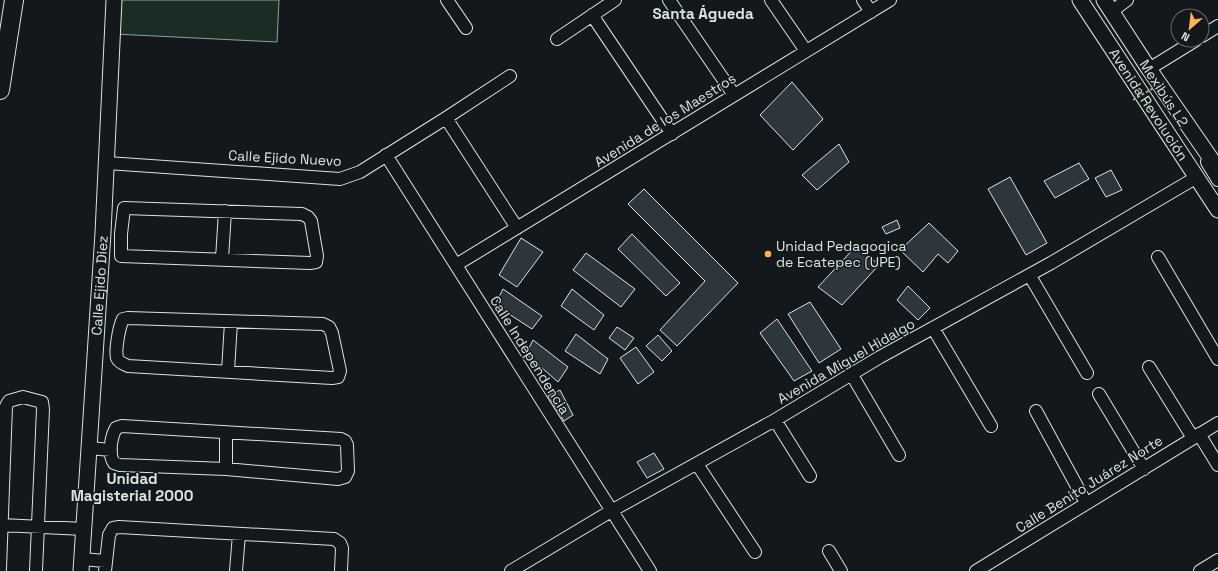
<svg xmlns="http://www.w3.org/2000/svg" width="1218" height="571" font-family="'Space Grotesk',sans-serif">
<rect width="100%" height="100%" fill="#14181c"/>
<!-- green -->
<path fill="#1a2d24" stroke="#939e99" d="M115,0H279L277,42L114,34Z"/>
<!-- building -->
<path fill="#2c363c" stroke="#d8e6dc" d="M792,82L823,119L793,150L760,115Z
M839,144L849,162L817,190L802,175Z
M1079,163L1089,179L1055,198L1044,181Z
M1111,170L1122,190L1106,197L1095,178Z
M1010,177L1047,243L1026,255L988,189Z
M644,189L738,283L677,346L660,330L705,281L628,204Z
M897,220L900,228L886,234L882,227Z
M929,223L958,251L948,263L938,254L923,272L900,250Z
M632,234L680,283L666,296L618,249Z
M521,238L543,252L517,287L499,275Z
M857,245L879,265L842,305L818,287Z
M586,253L635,289L621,307L573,270Z
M908,286L930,308L918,320L897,300Z
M503,289L542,316L532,329L495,305Z
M572,289L604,315L594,330L561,306Z
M810,302L841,349L819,363L788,314Z
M777,319L812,371L794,381L760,333Z
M617,327L634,338L625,350L609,338Z
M576,334L608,359L600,374L565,351Z
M658,335L672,351L662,361L646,346Z
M533,340L568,367L558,382L526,354Z
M636,347L654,372L638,384L620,358Z
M560,390L573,415L564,421L548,396Z
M654,453L664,469L647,478L637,462Z"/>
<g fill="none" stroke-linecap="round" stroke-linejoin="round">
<defs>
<path id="minor" d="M447,0L466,28
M669,0L734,95
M771,0L806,51
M863,0L871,12
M1111,12L1127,0
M592,15L672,134
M1202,36L1218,26
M557,39L615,0
M1149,69L1196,40
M446,118L517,228
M386,155L650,571
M1207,162L1218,180
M107,163L340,179L360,172L446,118L510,76
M124,208L302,214L308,217L311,221L317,256L316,262L310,263L121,256V234Z
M1158,257L1218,359
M222,259L225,211
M456,265L890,0
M1030,276L1087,373
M128,318L323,324L329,327L332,333L340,371L338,377L332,378L128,366C124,364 119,363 117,358C115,350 119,327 123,319Z
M933,328L991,426
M1149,367L1193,438
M228,371L231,322
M852,375L899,455
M1099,394L1144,469
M1036,411L1086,503
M775,420L810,476
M122,426L341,439L345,441L347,445L348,471L345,477L338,479L226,469L120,465L114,463C108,454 111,437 116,428Z
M1199,434L1218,465
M89,448L111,450
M697,464L755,552
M226,469V432
M1,525L84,529
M829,551L841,571
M82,559L105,561
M0,569L6,406L9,401L23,397L42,402L43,409L36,571
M105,571L109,535L113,528L119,527L334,539L340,543L342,548L341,571
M236,571L239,534
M511,571L611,511L775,420L880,357L1051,263L1197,177
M976,571L1218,423
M1200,571L1218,560"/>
<g id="major">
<path id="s1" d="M1080,0L1218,210"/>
<path d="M1104,0L1149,69L1218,169"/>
<path id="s2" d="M81,571L103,233L114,0"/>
</g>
<path id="highway" d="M0,90L14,0"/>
</defs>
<!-- minor casing -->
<use href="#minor" stroke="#d8e6dc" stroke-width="14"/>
<!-- major casing -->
<use href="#major" stroke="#d8e6dc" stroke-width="17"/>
<!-- highway casing -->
<use href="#highway" stroke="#d8e6dc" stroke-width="20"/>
<!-- minor -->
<use href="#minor" stroke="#14181c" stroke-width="12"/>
<!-- major -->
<use href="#major" stroke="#14181c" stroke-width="15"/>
<!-- highway -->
<use href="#highway" stroke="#14181c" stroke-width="18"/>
<!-- path-bridge -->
<path stroke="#9da8a2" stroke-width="2" stroke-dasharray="3 2" stroke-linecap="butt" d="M1133,100L1164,82"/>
</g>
<!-- markers -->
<circle fill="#ffb74d" stroke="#14181c" stroke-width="1.5" cx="768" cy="254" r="4"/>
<g text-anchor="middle" stroke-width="3" stroke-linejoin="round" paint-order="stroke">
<!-- street labels -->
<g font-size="14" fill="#d8e6dc" stroke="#14181c">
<text transform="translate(1164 93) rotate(57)" y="5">Mexibús L2</text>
<text dy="5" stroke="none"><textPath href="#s1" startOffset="125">Avenida Revolución</textPath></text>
<text transform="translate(665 120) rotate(-32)" y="5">Avenida de los Maestros</text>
<text transform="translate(285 158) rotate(3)" y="5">Calle Ejido Nuevo</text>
<text dy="5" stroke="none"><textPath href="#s2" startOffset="286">Calle Ejido Diez</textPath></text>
<text transform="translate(530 355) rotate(58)" y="5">Calle Independencia</text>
<text transform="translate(846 361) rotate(-30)" y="5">Avenida Miguel Hidalgo</text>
<text transform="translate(1089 484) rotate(-32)" y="5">Calle Benito Juárez Norte</text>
</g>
<!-- poi labels -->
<g font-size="14" fill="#d8e6dc" stroke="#14181c" text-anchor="start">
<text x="776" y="251">Unidad Pedagogica<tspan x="776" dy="16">de Ecatepec (UPE)</tspan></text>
</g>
<!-- neighbourhood labels -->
<g font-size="15" font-weight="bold" fill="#d8e6dc" stroke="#14181c">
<text x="703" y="19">Santa Águeda</text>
<text x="132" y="484">Unidad<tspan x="132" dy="17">Magisterial 2000</tspan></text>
</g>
</g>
<!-- north arrow -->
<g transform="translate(1190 28) rotate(208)"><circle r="19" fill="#14181c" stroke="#626a69"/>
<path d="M0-3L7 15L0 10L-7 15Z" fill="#ffb74d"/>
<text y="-6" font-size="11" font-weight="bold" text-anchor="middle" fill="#d8e6dc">N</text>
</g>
</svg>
